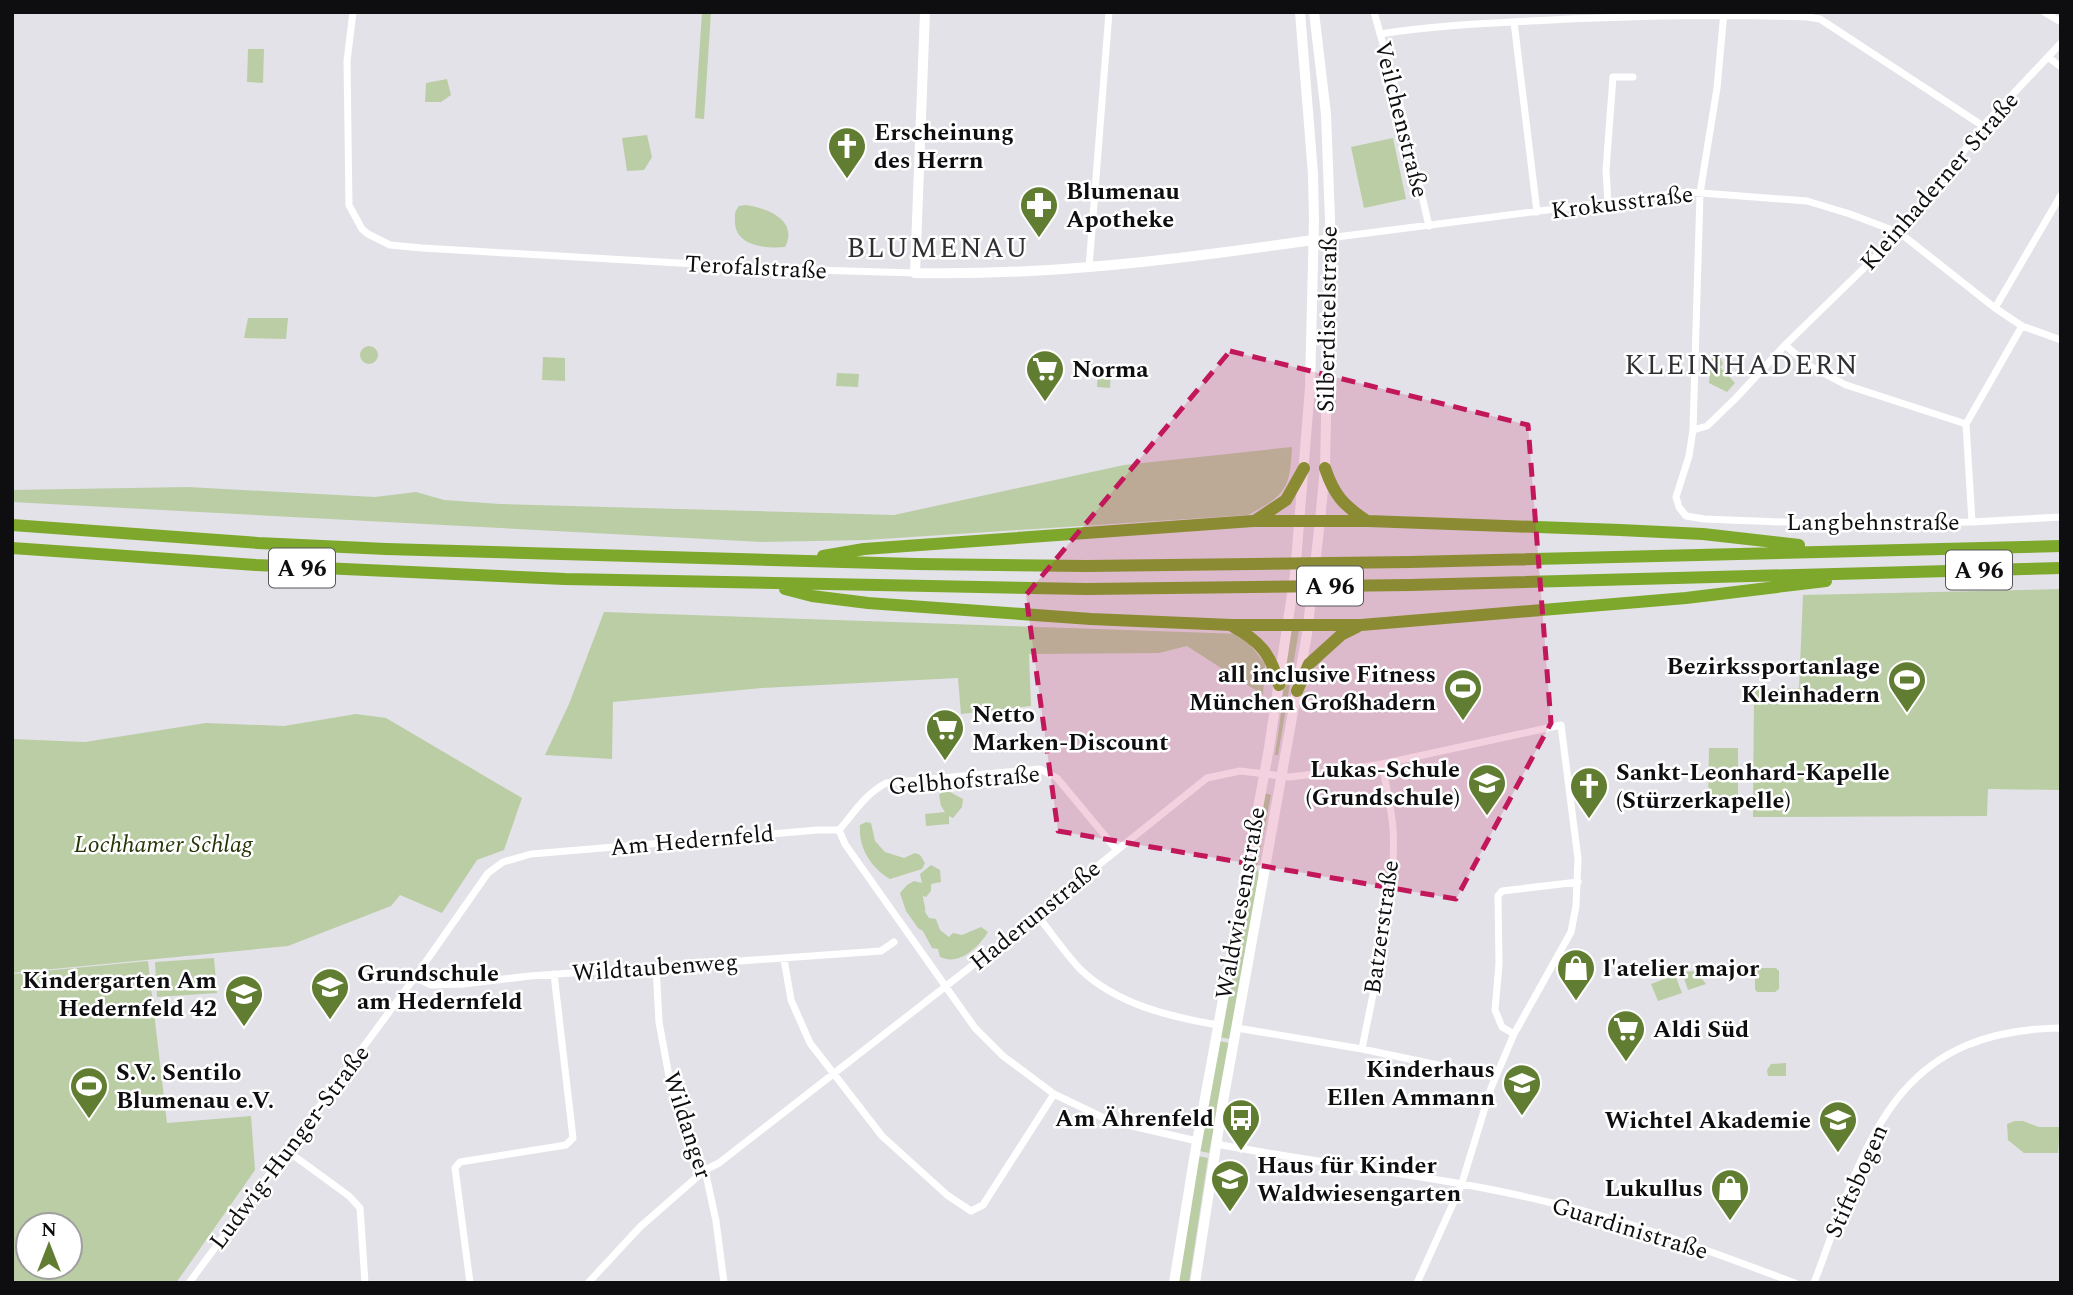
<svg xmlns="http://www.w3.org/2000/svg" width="2073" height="1295" font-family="Spectral,serif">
<rect width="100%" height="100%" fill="#e3e2e8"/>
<!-- green -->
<path fill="#bbcda5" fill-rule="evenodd" d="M702,12H711L704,119L695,118Z
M248,49H264L263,83L247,82Z
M447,79L451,95L441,102H425L426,83Z
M647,135L652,157L644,170L627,171L622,138Z
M1393,138L1406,199L1364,208L1351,147Z
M746,205C767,208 799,220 785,247C767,249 735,246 735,222C735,215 734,212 739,206Z
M248,318H288L286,339L244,338Z
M360 355a9 9 0 1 1 18 0a9 9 0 1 1-18 0Z
M1719,354L1723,364L1720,367L1735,383L1727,392L1709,383L1711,359Z
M543,357L565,358V381L542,380Z
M1098,372H1111L1110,388L1097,387Z
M837,373L859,374L858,387L836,386Z
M1292,447C1290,490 1285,495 1248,515L866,540L762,542L12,502V490L188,487L375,497L416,492L444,500L500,504L894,515L1124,465Z
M2061,589V790L1988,789L1987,816L1753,817L1754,690L1799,688L1803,595Z
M604,612L1242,634L1265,664L1263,695L1187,646L1159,653L1029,654L1031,706L961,714L958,678L762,688L613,702L612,759L545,755L569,704Z
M1290,630H1299L1278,755H1275C1282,713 1285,672 1290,630Z
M356,714L386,718L522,798L504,850L477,860L442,913L400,895L391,906L288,946L12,973V739L85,742L206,723L284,726Z
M1709,748H1738V802H1708Z
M943,791L950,792L963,799L962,807L953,818L949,816V824L926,826L925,814L945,812L941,806L939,795Z
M1264,793L1271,795L1257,867L1259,877L1230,1039L1219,1037Z
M866,822L871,823L875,841L885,852L904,858L915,853L920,855L925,863L922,869L890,879C871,868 858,847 860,825Z
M931,865L940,870L941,882L931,884V891L926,897L923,896C923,902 926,906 925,912L929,918L936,919L940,930L949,937L953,933L962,935L981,927L988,932C978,948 959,966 940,957L938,949L932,948L923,931L918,928L906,911L900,893L907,885L914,881L922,883L920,874Z
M214,958L217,993L157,997L155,962Z
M148,961L167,1123L251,1116L255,1170L176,1283H12V974ZM28,1225H70V1267H28Z
M1757,968H1776L1779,971V989L1775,992H1757L1755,989V971Z
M1696,971L1706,984L1688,990L1682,972Z
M1675,975L1682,993L1658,1001L1651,984Z
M1219,1041L1230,1043L1209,1153L1199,1151Z
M1786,1063V1076H1768L1767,1070L1771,1064Z
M2015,1121H2023L2039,1127H2060L2058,1153H2024L2008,1140L2007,1124Z
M1198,1156L1208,1158L1189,1283H1178Z"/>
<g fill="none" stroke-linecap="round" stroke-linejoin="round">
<!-- street -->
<path stroke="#fff" stroke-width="7" d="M353,12L347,61L349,205L362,229L368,234L390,245L422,248L781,269L915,273
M1374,12L1405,123L1429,226
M1724,12L1717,88L1700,193L1693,430L1689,456L1676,497L1679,507L1686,516L1704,519L1836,524L1972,522L2061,517
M2044,12L2061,22
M1514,22L1537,212
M1380,34C1437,25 1494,23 1551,20C1637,16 1722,14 1808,17L1820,19L1983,126
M2049,58L2061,67
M1608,203L1606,170L1613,77H1633
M1313,240L1688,192L1807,201L1850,214L1900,233L1995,308L2022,326L2061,340
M1089,267L1109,12
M1995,308L2061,195
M1785,345L1808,365L1846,385L1966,424
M1693,430L1707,426L1736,398L1785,345L1900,233L1983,126L2061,43
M1972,522L1966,424L2022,326
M839,830L845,844L975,1028L1003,1056L1054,1094L1110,1121L1197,1141
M839,830C855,812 864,795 886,783L1040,769L1057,778L1116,849
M1036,914C1051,932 1064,952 1080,969C1116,1004 1170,1017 1218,1025
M784,959L791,1000L810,1043L882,1136L947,1195L971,1211L983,1205L1054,1094
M656,966L659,1022L671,1087L696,1154L705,1170L716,1221L724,1283
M415,977L431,985L463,984L530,976L881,951L894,942
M1237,1028L1362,1049L1495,1077
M1514,1034L1502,1027L1495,1010L1499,964L1498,896L1502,891L1578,882
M1362,1049C1375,981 1397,896 1393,828C1391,807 1386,785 1382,764
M1216,1144C1328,1165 1442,1176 1552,1203C1636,1223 1715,1253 1795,1283
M286,1150L349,1196L360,1208L365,1283
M189,1283L415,977L488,873L503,862L531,854L818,830H839
M470,1283L455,1168L460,1162L566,1145L573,1138L554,974
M588,1283L640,1227L705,1170L719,1163L1009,937L1207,778L1240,771L1290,777L1330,772L1382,764L1561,725L1578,859L1576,906L1571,932L1514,1034L1491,1088L1461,1186L1417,1283
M1814,1283C1865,1148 1889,1030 2061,1028"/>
<!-- secondary -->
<path stroke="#fff" stroke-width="10" d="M925,12L915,273C1048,276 1181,259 1313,240
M1174,1283L1195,1153L1269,748L1295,574L1310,387L1314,220L1313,174L1300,12
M1195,1283L1222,1107L1307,634L1320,521L1325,468L1330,220L1326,114L1314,12"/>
<!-- highway -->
<path stroke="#7da82b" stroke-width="12" d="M1325,468C1334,495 1343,505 1367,521
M1256,520L1286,500L1304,468
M12,525L258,543L386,549L916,564L1087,566L1410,562L2061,546
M12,548L256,565L565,579L1087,589L1410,585L2061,568
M823,556L864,549L1253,521H1368L1620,530L1703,534L1799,545
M785,589L812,596L868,603L1091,619L1232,625H1361L1686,598L1826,581
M1232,626C1260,641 1271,654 1279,685
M1297,691L1309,664L1341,635L1357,627"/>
</g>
<!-- marked area -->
<path fill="#c2185b" fill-opacity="0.2" stroke="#c2185b" stroke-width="5" stroke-dasharray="14 9" stroke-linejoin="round" d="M1230,351L1528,425L1551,723L1456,899L1058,831L1026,595Z"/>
<!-- icons -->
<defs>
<symbol id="church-pin" viewBox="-11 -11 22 30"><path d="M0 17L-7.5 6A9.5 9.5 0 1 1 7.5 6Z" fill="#617d31" stroke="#fff"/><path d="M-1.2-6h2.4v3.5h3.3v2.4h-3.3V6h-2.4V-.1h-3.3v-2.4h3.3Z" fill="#fff"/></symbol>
<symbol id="pharmacy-pin" viewBox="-11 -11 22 30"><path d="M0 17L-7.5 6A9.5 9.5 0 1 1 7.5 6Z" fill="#617d31" stroke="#fff"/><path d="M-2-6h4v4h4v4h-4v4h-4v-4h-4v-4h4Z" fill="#fff"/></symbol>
<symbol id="supermarket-pin" viewBox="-11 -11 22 30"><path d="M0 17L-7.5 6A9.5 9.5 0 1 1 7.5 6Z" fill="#617d31" stroke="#fff"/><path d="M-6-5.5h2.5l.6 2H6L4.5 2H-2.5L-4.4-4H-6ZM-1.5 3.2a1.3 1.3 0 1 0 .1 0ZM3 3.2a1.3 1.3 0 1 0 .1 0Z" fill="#fff"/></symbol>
<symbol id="stadium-pin" viewBox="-11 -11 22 30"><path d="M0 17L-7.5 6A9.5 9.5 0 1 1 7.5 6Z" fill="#617d31" stroke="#fff"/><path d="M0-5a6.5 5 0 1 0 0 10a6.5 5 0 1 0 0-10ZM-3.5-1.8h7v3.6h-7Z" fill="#fff"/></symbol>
<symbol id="school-pin" viewBox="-11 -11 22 30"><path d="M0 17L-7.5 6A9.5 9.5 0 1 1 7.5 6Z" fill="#617d31" stroke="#fff"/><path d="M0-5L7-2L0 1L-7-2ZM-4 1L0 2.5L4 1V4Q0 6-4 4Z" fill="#fff"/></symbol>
<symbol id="shop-pin" viewBox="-11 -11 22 30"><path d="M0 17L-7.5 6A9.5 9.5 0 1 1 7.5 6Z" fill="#617d31" stroke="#fff"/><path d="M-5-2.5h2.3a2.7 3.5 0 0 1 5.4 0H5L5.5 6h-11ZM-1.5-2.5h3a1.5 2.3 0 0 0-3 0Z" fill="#fff"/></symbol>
<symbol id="bus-pin" viewBox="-11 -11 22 30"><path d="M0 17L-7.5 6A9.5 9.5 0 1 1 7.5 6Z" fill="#617d31" stroke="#fff"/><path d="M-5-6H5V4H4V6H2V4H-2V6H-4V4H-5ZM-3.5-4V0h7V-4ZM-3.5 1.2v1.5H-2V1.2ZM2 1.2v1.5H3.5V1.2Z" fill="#fff"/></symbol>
</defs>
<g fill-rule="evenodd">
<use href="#church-pin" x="825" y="124" width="44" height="60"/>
<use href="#pharmacy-pin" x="1017" y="183" width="44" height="60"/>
<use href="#supermarket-pin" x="1023" y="347" width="44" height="60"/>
<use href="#stadium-pin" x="1885" y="658" width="44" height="60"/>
<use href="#stadium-pin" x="1441" y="666" width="44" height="60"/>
<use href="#supermarket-pin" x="923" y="706" width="44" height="60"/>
<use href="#school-pin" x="1465" y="761" width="44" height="60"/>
<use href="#church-pin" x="1567" y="764" width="44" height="60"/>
<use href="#shop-pin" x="1554" y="946" width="44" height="60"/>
<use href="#school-pin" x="308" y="965" width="44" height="60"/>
<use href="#school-pin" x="222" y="972" width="44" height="60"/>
<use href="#supermarket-pin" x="1604" y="1007" width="44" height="60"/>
<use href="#school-pin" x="1500" y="1061" width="44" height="60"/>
<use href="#stadium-pin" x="67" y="1064" width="44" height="60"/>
<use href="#bus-pin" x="1219" y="1096" width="44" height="60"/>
<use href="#school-pin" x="1816" y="1098" width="44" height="60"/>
<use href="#school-pin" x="1208" y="1157" width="44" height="60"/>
<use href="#shop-pin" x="1708" y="1166" width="44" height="60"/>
</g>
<g text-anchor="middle" stroke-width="5" stroke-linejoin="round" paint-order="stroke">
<!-- shield labels -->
<g fill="#fff" stroke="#565658" stroke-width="2">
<rect x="269" y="548.5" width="66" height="39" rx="5"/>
<rect x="1946" y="550.5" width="66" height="39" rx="5"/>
<rect x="1297" y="566.5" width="66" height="39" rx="5"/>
</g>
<g font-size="23" font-weight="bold" fill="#0e0e10">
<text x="302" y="576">A 96</text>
<text x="1979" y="578">A 96</text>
<text x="1330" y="594">A 96</text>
</g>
<!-- street labels -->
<g font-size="24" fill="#0e0e10" stroke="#fff">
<text transform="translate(1402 119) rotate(76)" y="8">Veilchenstraße</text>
<text transform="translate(1939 181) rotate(-49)" y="8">Kleinhaderner Straße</text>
<text transform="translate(1622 202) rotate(-7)" y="8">Krokusstraße</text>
<text transform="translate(756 267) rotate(3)" y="8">Terofalstraße</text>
<text transform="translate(1327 319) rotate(-89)" y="8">Silberdistelstraße</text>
<text x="1873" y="530">Langbehnstraße</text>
<text transform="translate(964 780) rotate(-5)" y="8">Gelbhofstraße</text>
<text transform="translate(692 840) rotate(-5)" y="8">Am Hedernfeld</text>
<text transform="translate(1240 903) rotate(-80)" y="8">Waldwiesenstraße</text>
<text transform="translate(1035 915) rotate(-39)" y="8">Haderunstraße</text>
<text transform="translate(1381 927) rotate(-82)" y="8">Batzerstraße</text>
<text transform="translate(655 967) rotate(-4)" y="8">Wildtaubenweg</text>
<text transform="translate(688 1125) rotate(72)" y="8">Wildanger</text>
<text transform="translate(289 1147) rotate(-53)" y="8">Ludwig-Hunger-Straße</text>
<text transform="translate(1856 1181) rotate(-66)" y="8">Stiftsbogen</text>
<text transform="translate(1630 1228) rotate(17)" y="8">Guardinistraße</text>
</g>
<!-- poi labels -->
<g font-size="24" font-weight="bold" fill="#0e0e10" stroke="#fff" text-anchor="start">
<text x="874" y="140">Erscheinung<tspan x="874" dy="28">des Herrn</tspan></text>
<text x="1066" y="199">Blumenau<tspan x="1066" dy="28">Apotheke</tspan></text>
<text x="1072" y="377">Norma</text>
<text x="1880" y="674" text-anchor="end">Bezirkssportanlage<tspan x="1880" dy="28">Kleinhadern</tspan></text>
<text x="1436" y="682" text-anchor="end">all inclusive Fitness<tspan x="1436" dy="28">München Großhadern</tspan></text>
<text x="972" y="722">Netto<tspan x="972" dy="28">Marken-Discount</tspan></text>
<text x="1460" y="777" text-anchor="end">Lukas-Schule<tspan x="1460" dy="28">(Grundschule)</tspan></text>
<text x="1616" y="780">Sankt-Leonhard-Kapelle<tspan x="1616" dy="28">(Stürzerkapelle)</tspan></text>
<text x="1603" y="976">l'atelier major</text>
<text x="357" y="981">Grundschule<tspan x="357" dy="28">am Hedernfeld</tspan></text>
<text x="217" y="988" text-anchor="end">Kindergarten Am<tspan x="217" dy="28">Hedernfeld 42</tspan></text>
<text x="1653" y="1037">Aldi Süd</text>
<text x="1495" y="1077" text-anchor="end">Kinderhaus<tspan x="1495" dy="28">Ellen Ammann</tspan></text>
<text x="116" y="1080">S.V. Sentilo<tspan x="116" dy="28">Blumenau e.V.</tspan></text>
<text x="1214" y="1126" text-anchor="end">Am Ährenfeld</text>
<text x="1811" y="1128" text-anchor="end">Wichtel Akademie</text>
<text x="1257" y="1173">Haus für Kinder<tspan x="1257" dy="28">Waldwiesengarten</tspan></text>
<text x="1703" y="1196" text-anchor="end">Lukullus</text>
</g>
<!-- park labels -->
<g font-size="24" font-style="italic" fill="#253506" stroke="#fff">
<text x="163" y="852">Lochhamer Schlag</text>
</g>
<!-- quarter labels -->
<g font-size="28" letter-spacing="2" fill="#303033" stroke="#fff">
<text x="938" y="257">BLUMENAU</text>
<text x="1742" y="374">KLEINHADERN</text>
</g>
</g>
<!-- border -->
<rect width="2073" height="1295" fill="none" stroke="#0e0e10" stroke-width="28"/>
<!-- north arrow -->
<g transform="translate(49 1246)"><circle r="33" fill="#ffffff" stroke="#9f9f9f" stroke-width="2"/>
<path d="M0-5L12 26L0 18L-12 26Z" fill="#617d31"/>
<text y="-10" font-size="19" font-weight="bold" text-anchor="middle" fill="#0e0e10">N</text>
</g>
</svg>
